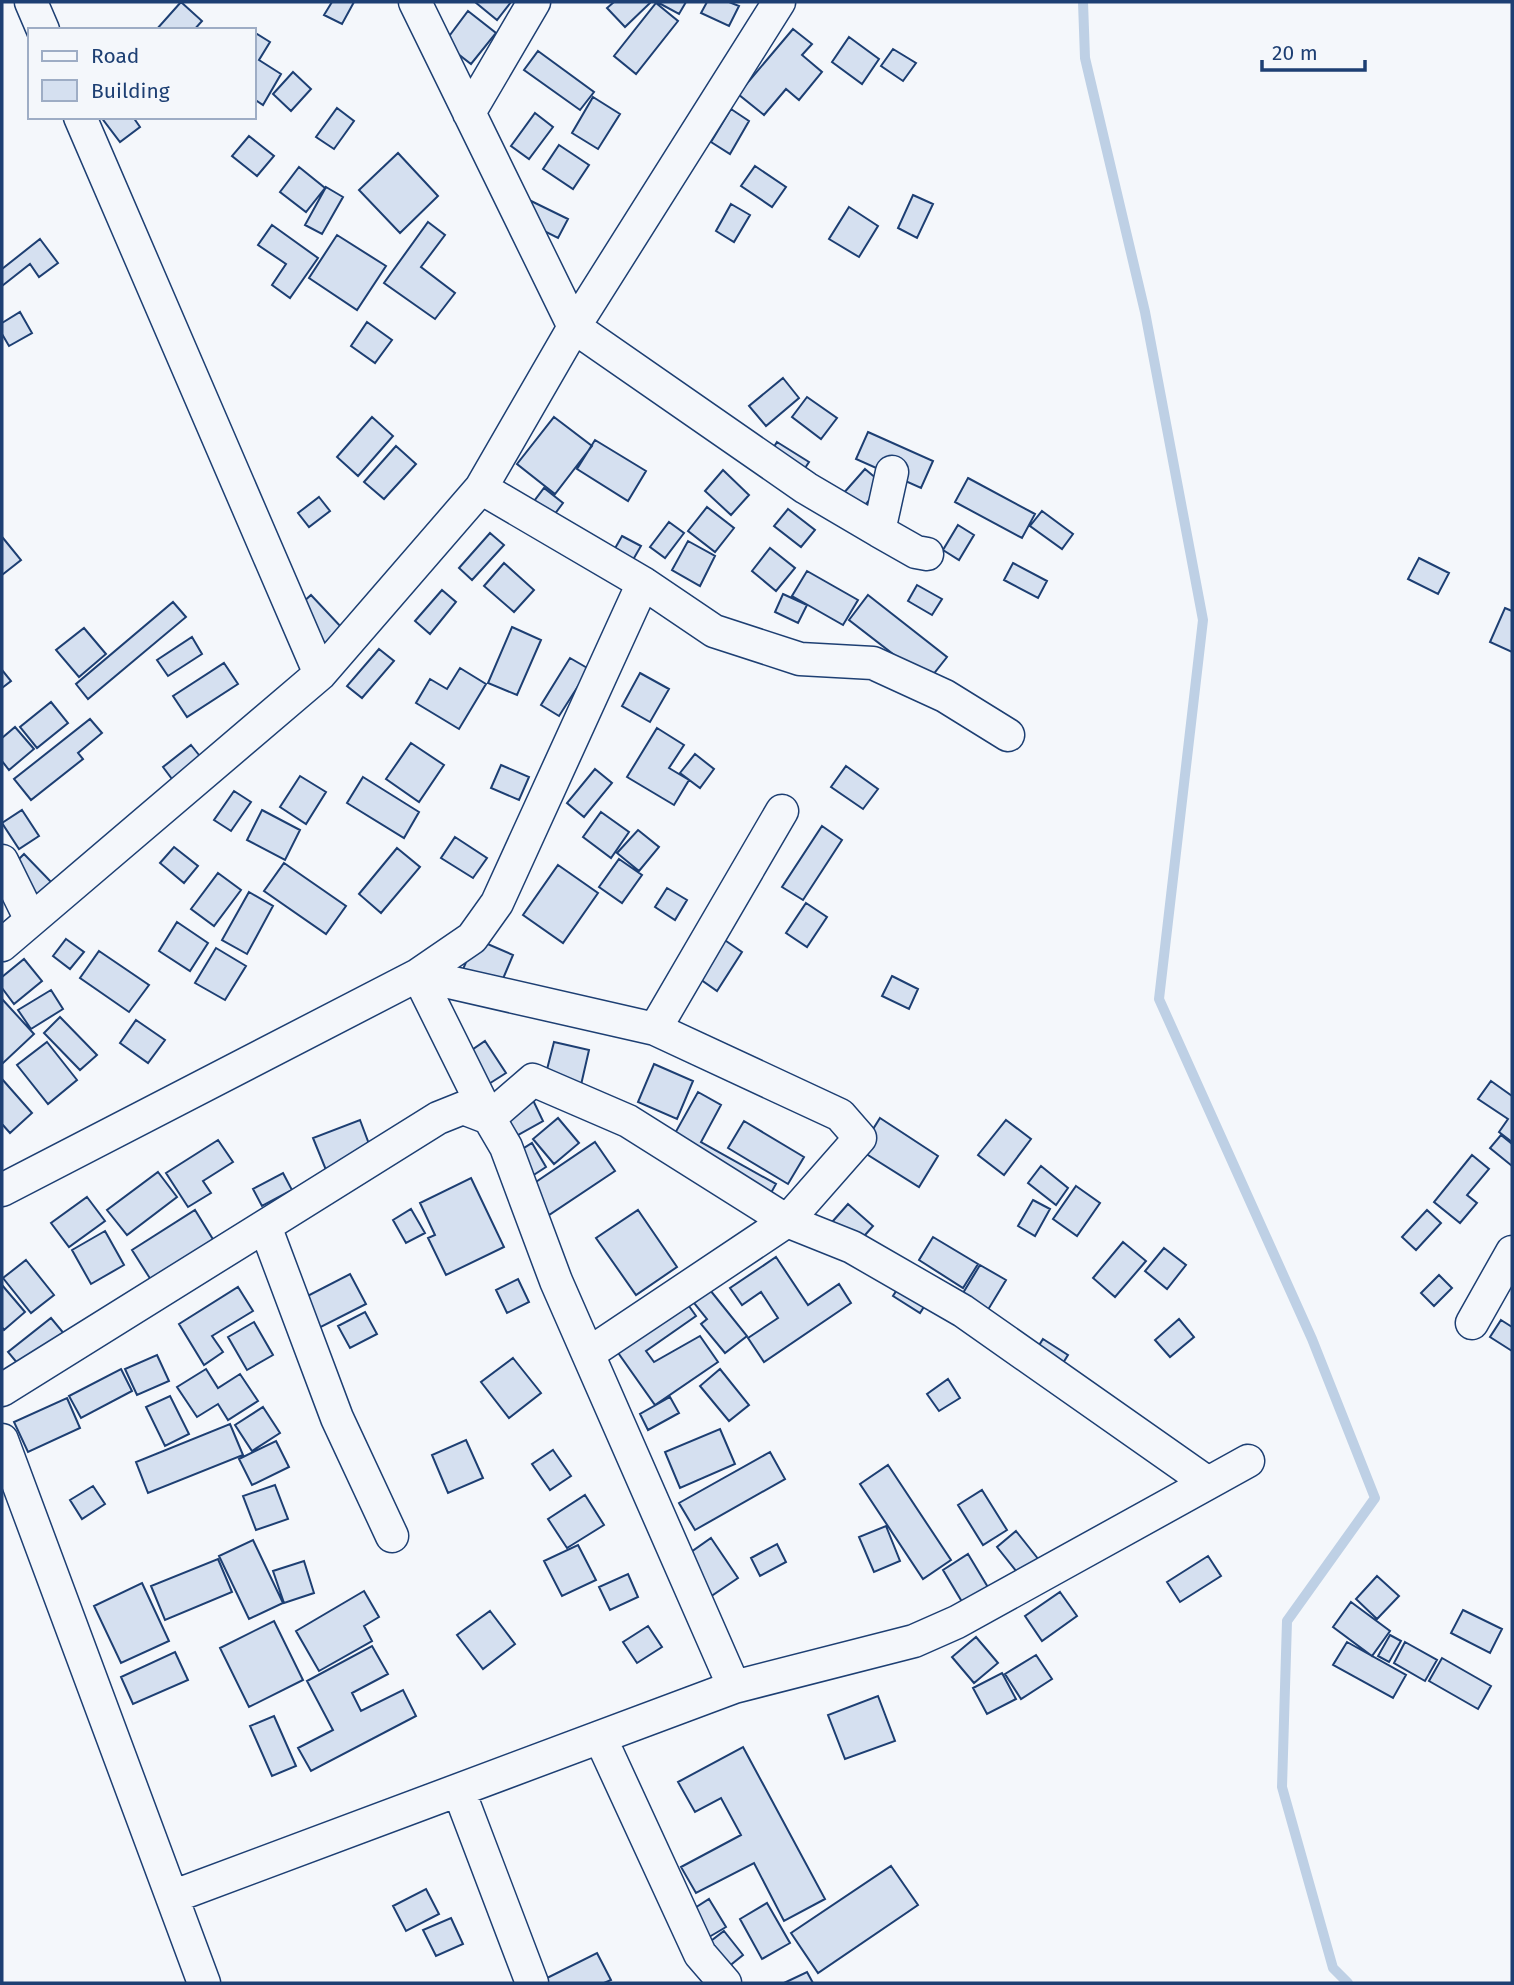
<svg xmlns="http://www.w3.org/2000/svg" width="1514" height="1985" font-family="'Fira Sans',sans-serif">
<rect width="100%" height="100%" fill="#f4f7fb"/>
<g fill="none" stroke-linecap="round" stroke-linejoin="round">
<!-- stream -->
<path stroke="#bed0e5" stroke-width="10" d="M1083,2L1085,58L1145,312L1203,620L1159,999L1312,1339L1375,1498L1287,1621L1282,1787L1333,1968L1348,1983"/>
</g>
<!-- building -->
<path fill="#d5e0f0" stroke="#1d3f73" stroke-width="2" d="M181,2L202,21L194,30H156Z
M332,2H354L342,24L324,15Z
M475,2H511L497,20Z
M614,2H649L650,3L625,27L607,8Z
M657,2H686L679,14Z
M707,2H729L739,6L729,26L701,13Z
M656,3L678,21L636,74L614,56Z
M468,11L496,33L471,64L444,43Z
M793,29L812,44L802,55L822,72L799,100L786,89L764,115L738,94Z
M254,32L270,42L259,60L281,74L263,105L254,99Z
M849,37L879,59L862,84L832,62Z
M893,49L916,63L903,81L881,66Z
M538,51L594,92L580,110L524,70Z
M293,72L311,89L291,111L273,94Z
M593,97L620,114L598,149L572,133Z
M337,108L354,121L334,149L316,137Z
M731,109L749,121L730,154L711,142Z
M535,113L553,127L529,159L511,146Z
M101,117H133L140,127L120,142Z
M249,136L274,156L257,176L232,156Z
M559,145L589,165L573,189L543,169Z
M398,153L438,196L400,233L359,190Z
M755,166L786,187L772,207L741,186Z
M299,167L325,188L306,212L280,192Z
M326,187L343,197L322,234L305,225Z
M913,195L933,204L917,238L898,228Z
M527,199L568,219L558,238L518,218Z
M731,204L750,215L734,242L716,231Z
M849,207L878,226L859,257L829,239Z
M428,222L445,235L421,267L455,293L435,319L384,283Z
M272,225L318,258L290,298L272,285L286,264L258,245Z
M337,235L386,266L357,310L309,278Z
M40,239L58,263L39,277L30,264L2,286V269Z
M20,312L32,333L9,346L2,334V323Z
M367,322L392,340L375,363L351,346Z
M783,378L799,398L766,426L749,406Z
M807,397L837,418L821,439L792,417Z
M372,417L393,436L358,476L337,457Z
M554,417L592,446L555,494L517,464Z
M868,432L933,461L921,488L856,459Z
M595,440L646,471L628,501L577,469Z
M777,442L809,462L797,480L766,460Z
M396,446L416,464L384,499L364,482Z
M865,469L883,484L860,511L842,495Z
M723,470L749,495L731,515L705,491Z
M968,478L1035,514L1022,538L955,502Z
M544,488L563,503L542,531L522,517Z
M319,497L330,511L309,527L298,513Z
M707,507L734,528L715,552L688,531Z
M788,509L815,530L801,547L774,526Z
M1042,511L1073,534L1062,549L1030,526Z
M669,522L684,533L665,558L650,547Z
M958,525L974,535L959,560L943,550Z
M490,533L504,545L472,580L459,568Z
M622,536L641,546L623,577L605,566Z
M3,538L21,560L2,575V539Z
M688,541L715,556L700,586L672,570Z
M770,548L795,568L776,591L752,571Z
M1419,558L1449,573L1438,594L1408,579Z
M504,563L534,590L514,612L484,586Z
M1013,563L1047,581L1038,598L1004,580Z
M807,571L858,600L843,625L792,596Z
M917,585L942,599L932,615L908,601Z
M442,590L456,602L430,634L415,621Z
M783,594L807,605L798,623L775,612Z
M311,595L343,629L327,646L293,611Z
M868,595L947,657L928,681L849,620Z
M173,602L186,617L88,699L76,684Z
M1505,608L1512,611V652L1490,642Z
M512,627L541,640L517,695L488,683Z
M84,628L106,654L79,677L56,650Z
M192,637L202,654L168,676L157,660Z
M379,649L394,661L362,698L347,686Z
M570,658L589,669L559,716L541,705Z
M224,663L238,684L187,717L173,696Z
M460,668L486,684L459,729L416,703L430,679L447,689Z
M2,670L11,681L2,688Z
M640,673L669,689L650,722L622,706Z
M51,702L68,723L37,748L20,727Z
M90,719L102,733L78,753L83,759L31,800L14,779Z
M15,727L34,749L9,770L2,761V738Z
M657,728L684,745L669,768L689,780L674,805L627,777Z
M411,743L444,765L419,802L386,779Z
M191,745L203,760L175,783L163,767Z
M695,754L714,769L700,788L680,773Z
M501,765L529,777L519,800L491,788Z
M846,766L878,789L863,809L831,787Z
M595,769L612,783L584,817L567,803Z
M300,776L326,792L306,824L280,807Z
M363,777L419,812L404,838L347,803Z
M234,791L251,802L231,831L214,820Z
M22,810L39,836L19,849L2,823Z
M262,810L300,830L285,860L247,840Z
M601,812L629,832L611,858L583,837Z
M822,826L842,840L803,900L782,887Z
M638,830L659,847L639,871L617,853Z
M455,837L487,858L473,878L441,858Z
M174,847L198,866L184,883L160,863Z
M397,848L420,867L381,913L359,894Z
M24,854L53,884L24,911L2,876Z
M619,859L642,875L622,903L599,887Z
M284,863L346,906L326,934L264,891Z
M558,865L598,893L563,943L523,915Z
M218,873L241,890L214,926L191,909Z
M667,888L687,900L675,920L655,907Z
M249,892L273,906L247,954L222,940Z
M806,903L827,917L807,947L786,933Z
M177,922L208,943L190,971L159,951Z
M716,934L742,952L717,991L690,972Z
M66,939L84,952L70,969L53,956Z
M476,939L513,955L491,1007L454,990Z
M216,948L246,966L225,1000L195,983Z
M99,951L149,985L129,1012L80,978Z
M24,959L42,981L14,1004L2,988V977Z
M892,976L918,989L909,1009L882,996Z
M51,990L63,1009L31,1029L18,1010Z
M2,999L34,1034L2,1064Z
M60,1017L97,1055L80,1070L44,1033Z
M136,1020L165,1040L148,1063L120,1043Z
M485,1041L506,1073L484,1087L463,1056Z
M47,1042L77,1080L48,1104L17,1065Z
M554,1042L589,1050L578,1098L542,1089Z
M654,1064L693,1081L677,1119L638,1102Z
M2,1079L32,1113L10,1133L2,1124Z
M1491,1081L1512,1096V1142L1499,1132L1508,1119L1478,1099Z
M698,1092L721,1105L701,1142L776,1184L762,1209L664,1153Z
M531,1096L543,1121L502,1144L488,1119Z
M558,1118L579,1143L554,1164L533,1139Z
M880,1118L938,1156L919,1187L860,1150Z
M360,1120L372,1152L326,1170L313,1138Z
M1006,1120L1031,1139L1004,1175L978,1155Z
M744,1121L804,1157L788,1184L728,1148Z
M1501,1135L1512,1144V1166L1490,1148Z
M218,1140L233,1162L203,1181L211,1193L188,1207L166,1173Z
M595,1142L615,1171L549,1215L530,1186Z
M532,1143L546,1167L515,1187L500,1163Z
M1472,1155L1489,1169L1467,1195L1477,1203L1460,1223L1434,1202Z
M1041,1166L1068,1188L1056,1205L1028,1183Z
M158,1172L177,1197L127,1235L107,1210Z
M283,1173L292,1190L262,1206L253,1189Z
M471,1178L504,1247L446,1275L428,1238L435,1235L420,1203Z
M1076,1186L1100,1203L1077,1236L1053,1219Z
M87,1197L105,1221L69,1247L51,1223Z
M1033,1200L1050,1209L1035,1236L1018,1226Z
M848,1204L873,1226L843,1260L818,1238Z
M411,1209L425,1233L406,1243L393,1220Z
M195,1210L214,1241L151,1280L132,1250Z
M638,1210L677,1267L636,1295L596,1238Z
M1427,1210L1441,1223L1416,1250L1402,1237Z
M105,1231L124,1265L91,1284L72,1250Z
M933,1237L978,1264L963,1288L919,1260Z
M1123,1242L1146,1261L1115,1297L1093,1278Z
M1164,1248L1186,1265L1167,1289L1145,1271Z
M776,1257L808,1305L839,1284L851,1303L764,1362L748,1338L778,1318L761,1292L742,1305L730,1288Z
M26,1260L54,1295L31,1313L3,1278Z
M980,1265L1006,1280L983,1318L957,1303Z
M350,1274L366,1304L305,1335L290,1305Z
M1439,1275L1452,1288L1434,1306L1421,1293Z
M905,1277L932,1294L920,1313L893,1296Z
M518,1279L529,1302L507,1313L496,1290Z
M2,1285L25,1312L4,1330L2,1327Z
M238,1287L253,1311L212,1336L223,1352L204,1365L179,1324Z
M710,1290L747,1336L725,1353L701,1324L707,1319L694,1303Z
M684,1299L696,1316L646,1351L654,1362L700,1336L718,1362L655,1405L614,1347Z
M365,1312L377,1334L350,1348L338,1326Z
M51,1318L66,1336L23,1370L8,1352Z
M1179,1319L1194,1337L1170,1357L1155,1340Z
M1501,1320L1512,1327V1351L1490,1337Z
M254,1322L273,1355L247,1370L228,1337Z
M1043,1339L1068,1355L1049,1385L1024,1369Z
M157,1355L169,1381L137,1395L125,1369Z
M513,1358L541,1393L509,1418L481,1382Z
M121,1369L132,1391L81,1418L69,1396Z
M206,1369L218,1388L240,1374L258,1401L228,1420L218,1404L197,1417L177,1387Z
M720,1369L749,1405L729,1421L700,1386Z
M948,1379L960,1398L939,1411L927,1394Z
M170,1396L189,1434L165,1446L146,1407Z
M670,1397L679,1413L648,1430L640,1414Z
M67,1398L80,1428L28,1452L14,1422Z
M263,1407L280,1433L252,1451L235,1425Z
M230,1424L243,1455L148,1493L136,1462Z
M720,1429L735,1464L680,1488L665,1452Z
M466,1440L483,1478L448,1493L432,1455Z
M276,1441L289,1467L252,1485L239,1459Z
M553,1450L571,1476L550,1490L532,1464Z
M770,1452L785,1479L695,1530L679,1503Z
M888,1465L951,1560L923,1579L860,1484Z
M275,1485L288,1519L256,1530L243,1496Z
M93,1486L105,1504L82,1519L70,1500Z
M982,1490L1007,1530L983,1545L958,1505Z
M585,1495L604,1525L567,1548L548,1519Z
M886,1526L900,1561L874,1572L859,1537Z
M1016,1531L1039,1560L1020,1576L997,1547Z
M711,1538L738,1578L701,1603L674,1564Z
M253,1540L283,1603L249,1619L219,1556Z
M777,1544L786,1562L760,1576L751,1558Z
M578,1545L596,1580L562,1596L544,1561Z
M968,1554L989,1589L964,1605L943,1570Z
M1208,1556L1221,1576L1180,1602L1167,1582Z
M218,1559L232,1592L165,1620L151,1586Z
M304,1561L314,1593L284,1603L273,1571Z
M628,1574L638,1597L610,1610L599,1587Z
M1377,1576L1399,1596L1377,1619L1356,1599Z
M142,1583L169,1641L121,1663L94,1606Z
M364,1591L379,1617L364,1626L372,1641L319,1671L296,1631Z
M1060,1592L1077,1616L1042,1641L1025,1616Z
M1351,1602L1390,1631L1372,1656L1333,1627Z
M1463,1610L1502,1629L1490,1653L1451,1633Z
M490,1611L515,1644L483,1669L457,1635Z
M274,1621L303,1680L249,1707L220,1648Z
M648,1626L662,1647L637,1663L623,1642Z
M1390,1635L1401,1641L1389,1662L1378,1656Z
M976,1637L998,1663L974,1683L952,1657Z
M1347,1642L1406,1675L1393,1698L1333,1665Z
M1405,1642L1437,1660L1425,1681L1394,1663Z
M372,1646L388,1674L352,1693L361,1711L403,1690L416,1716L311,1771L298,1748L333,1730L307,1681Z
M175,1652L188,1680L133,1704L121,1677Z
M1036,1655L1052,1679L1021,1699L1005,1674Z
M1442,1658L1491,1686L1478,1709L1429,1681Z
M1002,1673L1016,1699L987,1714L973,1688Z
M878,1696L895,1741L845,1759L828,1715Z
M274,1716L296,1766L272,1776L250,1726Z
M743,1747L825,1899L784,1921L754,1863L696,1893L681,1867L741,1835L721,1798L695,1812L678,1782Z
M891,1866L918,1905L818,1973L791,1933Z
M426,1889L439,1914L406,1931L393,1906Z
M709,1899L726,1927L704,1940L687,1913Z
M767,1903L790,1943L762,1959L740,1919Z
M451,1918L463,1944L436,1956L423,1930Z
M724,1931L743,1955L723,1971L703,1947Z
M597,1953L611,1980L604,1983H537Z
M807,1972L813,1983H784Z"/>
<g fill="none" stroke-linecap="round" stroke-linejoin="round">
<defs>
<path id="minor" d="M31,2L43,30
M415,2L574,327L806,488L879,531
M469,113L534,2
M80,117L320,674
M892,472L879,531L916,552L927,554
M481,488L643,583L714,631L800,659L873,663L945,696L1008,735
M2,861L31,920
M2,945L320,674L481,488L574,327L779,2
M418,975L489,1118L533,1080L628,1121L787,1221L852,1247L963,1311L1208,1483
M418,975L655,1029L840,1115L860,1138L787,1221L588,1354
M655,1029L782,811
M2,1190L418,975L472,938L497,903L643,583
M265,1226L337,1418L392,1536
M1472,1323L1512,1252
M2,1390L438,1118L463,1108L489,1118L506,1147L556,1281L734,1687
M2,1440L204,1983
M600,1737L700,1954L725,1983
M459,1791L532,1983
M172,1897L734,1687L914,1641L957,1622L1248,1461"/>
</defs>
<!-- minor casing -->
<use href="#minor" stroke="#1d3f73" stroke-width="35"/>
<!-- minor -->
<use href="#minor" stroke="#f4f7fb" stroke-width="32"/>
</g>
<!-- border -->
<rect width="1514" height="1985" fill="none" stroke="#1d3f73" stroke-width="7"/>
<!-- legend -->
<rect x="28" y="28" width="228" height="91" fill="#f4f7fb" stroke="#9eadc5" stroke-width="2"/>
<rect x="42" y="51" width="35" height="10" fill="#f4f7fb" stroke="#9eadc5" stroke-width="2"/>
<text x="91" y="63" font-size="21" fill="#1d3f73">Road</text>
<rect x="42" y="80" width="35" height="21" fill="#d5e0f0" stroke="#9eadc5" stroke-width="2"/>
<text x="91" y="98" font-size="21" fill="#1d3f73">Building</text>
<!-- scale -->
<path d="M1262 60v10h103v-10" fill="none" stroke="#1d3f73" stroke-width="3.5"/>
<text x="1272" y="60" font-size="21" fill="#1d3f73" stroke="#f4f7fb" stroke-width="5" paint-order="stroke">20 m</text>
</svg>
